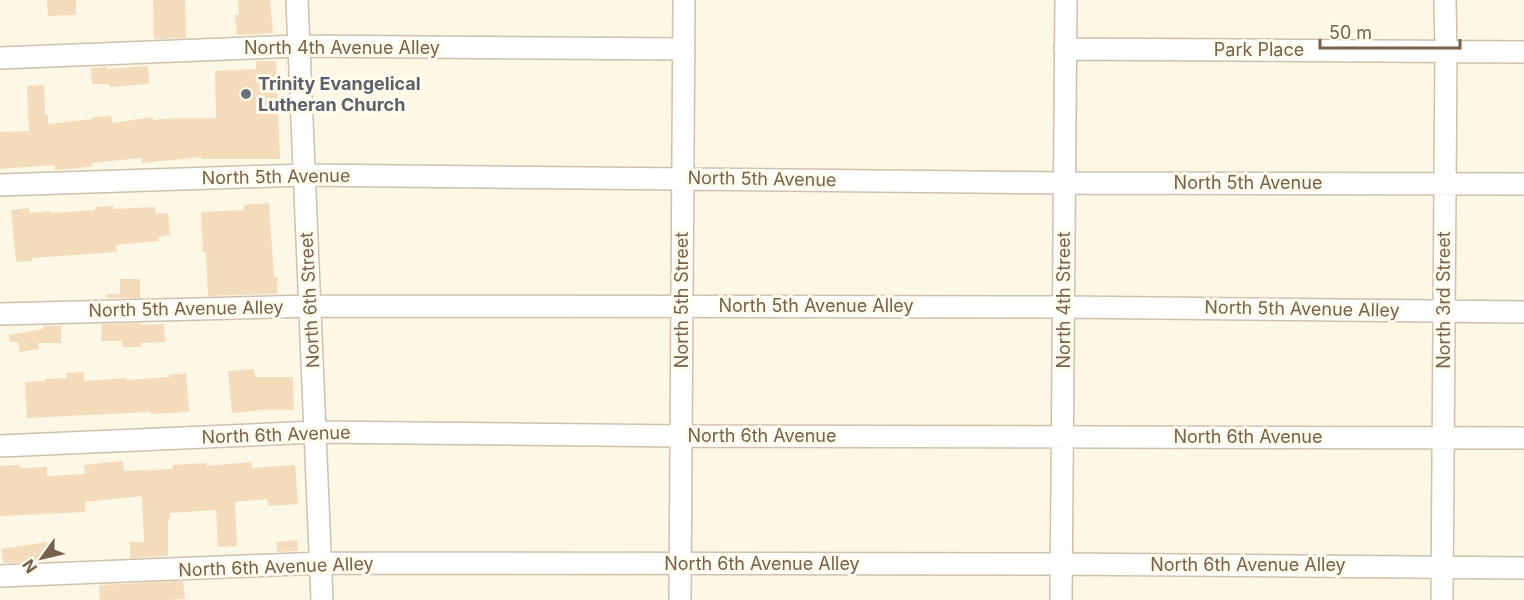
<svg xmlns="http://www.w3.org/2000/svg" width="1524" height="600" font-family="Inter,sans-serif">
<rect width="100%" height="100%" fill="#fdf7e6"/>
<!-- building -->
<path fill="#f3dbbc" d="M47,0H76V15L48,16Z
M153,0H185L186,38L154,39Z
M238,0H270L273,33L237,35L235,15H239Z
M256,61H276L280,159H201V157L142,163L141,158L92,163L93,166L72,169L55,170L54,165L0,169V132L29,131L27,86L44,85L45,115H48V124L93,119V117L111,116L112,123L153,117V120L177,118H216L215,71L256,69Z
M148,66L149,84L110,87L109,84H92L91,68L107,67V69Z
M269,203L274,277H278L277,294L208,296L206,252H203L201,212L244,210V205Z
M113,206L114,209L155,207L156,214L168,213L170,235L158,237L159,241L116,245L117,252L32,258V261L16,262L11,210L29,208V213L51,211V213L95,210V207Z
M120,279H140V298H107V294H120Z
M140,323V325L164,324L165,342L141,343V347H122V341H101L102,324Z
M43,326H61V343H38L39,349L20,352L18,342H10L9,335L43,329Z
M254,369L255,377H293L294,410H263L232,413L228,371Z
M84,372V381L126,378V380L170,377L169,375L186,373L189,412L151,414L150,412L27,418L25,382L45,381V379L67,378L66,373Z
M123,461L124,471L173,469L172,465L206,463L207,466L251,462L252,468L295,465L298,504L268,506L267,499L235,502L237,546L218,547L216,510L170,513V520H168V556L130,558V542H144L142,496L85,502L86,512L0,516V466L20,465V468L47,467V476L85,474L84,465Z
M297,540L298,551L277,552L276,542Z
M47,542L49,561L3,563L1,549Z
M183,581L185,599L166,600H100L99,585Z"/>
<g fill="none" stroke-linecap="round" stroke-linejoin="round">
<defs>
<path id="minor" d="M297,0L322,600
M1065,49L1524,52
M0,58L299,46L684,49
M0,185L304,175L1065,183L1524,184
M0,314L310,306L1064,307L1524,312
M0,446L316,432L682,436L1524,438
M0,576L321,563L1062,564L1524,568
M680,600L684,0
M1061,600L1066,0
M1442,600L1446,51L1445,0"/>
</defs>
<!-- minor casing -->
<use href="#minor" stroke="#cfc0ac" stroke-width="24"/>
<!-- minor -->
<use href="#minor" stroke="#fff" stroke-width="21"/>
</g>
<!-- markers -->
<circle fill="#6b7280" stroke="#fffbed" stroke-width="2" cx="246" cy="94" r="6"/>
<g text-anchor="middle" stroke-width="6" stroke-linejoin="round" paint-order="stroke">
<!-- street labels -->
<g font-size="18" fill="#77614a" stroke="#fffbed">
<text x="342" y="54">North 4th Avenue Alley</text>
<text x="1259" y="56">Park Place</text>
<text transform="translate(276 177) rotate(-1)" y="6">North 5th Avenue</text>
<text transform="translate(762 179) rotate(1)" y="6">North 5th Avenue</text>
<text x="1248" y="189">North 5th Avenue</text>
<text transform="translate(310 300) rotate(-93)" y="6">North 6th Street</text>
<text transform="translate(682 300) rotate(-90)" y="6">North 5th Street</text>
<text transform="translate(1064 300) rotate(-90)" y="6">North 4th Street</text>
<text transform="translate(1444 300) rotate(-90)" y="6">North 3rd Street</text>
<text x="816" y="312">North 5th Avenue Alley</text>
<text transform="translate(186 309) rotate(-1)" y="6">North 5th Avenue Alley</text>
<text transform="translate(1302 309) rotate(1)" y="6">North 5th Avenue Alley</text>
<text transform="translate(276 435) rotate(-2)" y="6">North 6th Avenue</text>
<text x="762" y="442">North 6th Avenue</text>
<text x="1248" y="443">North 6th Avenue</text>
<text x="762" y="570">North 6th Avenue Alley</text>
<text x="1248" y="571">North 6th Avenue Alley</text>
<text transform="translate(276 567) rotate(-2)" y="6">North 6th Avenue Alley</text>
</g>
<!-- worship labels -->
<g font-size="18" font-weight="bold" fill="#5b616d" stroke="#fffbed" text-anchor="start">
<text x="258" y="90">Trinity Evangelical<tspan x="258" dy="21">Lutheran Church</tspan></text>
</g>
</g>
<!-- north arrow -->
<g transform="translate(42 558) rotate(236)" stroke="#fffbed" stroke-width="4.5" paint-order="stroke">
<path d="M0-4.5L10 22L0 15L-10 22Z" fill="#77614a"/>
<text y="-9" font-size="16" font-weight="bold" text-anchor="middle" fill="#77614a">N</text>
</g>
<!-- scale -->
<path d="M1320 39v9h140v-9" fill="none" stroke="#77614a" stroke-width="3"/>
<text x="1329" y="39" font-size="18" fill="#77614a" stroke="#fffbed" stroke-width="4.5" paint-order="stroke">50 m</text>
</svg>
